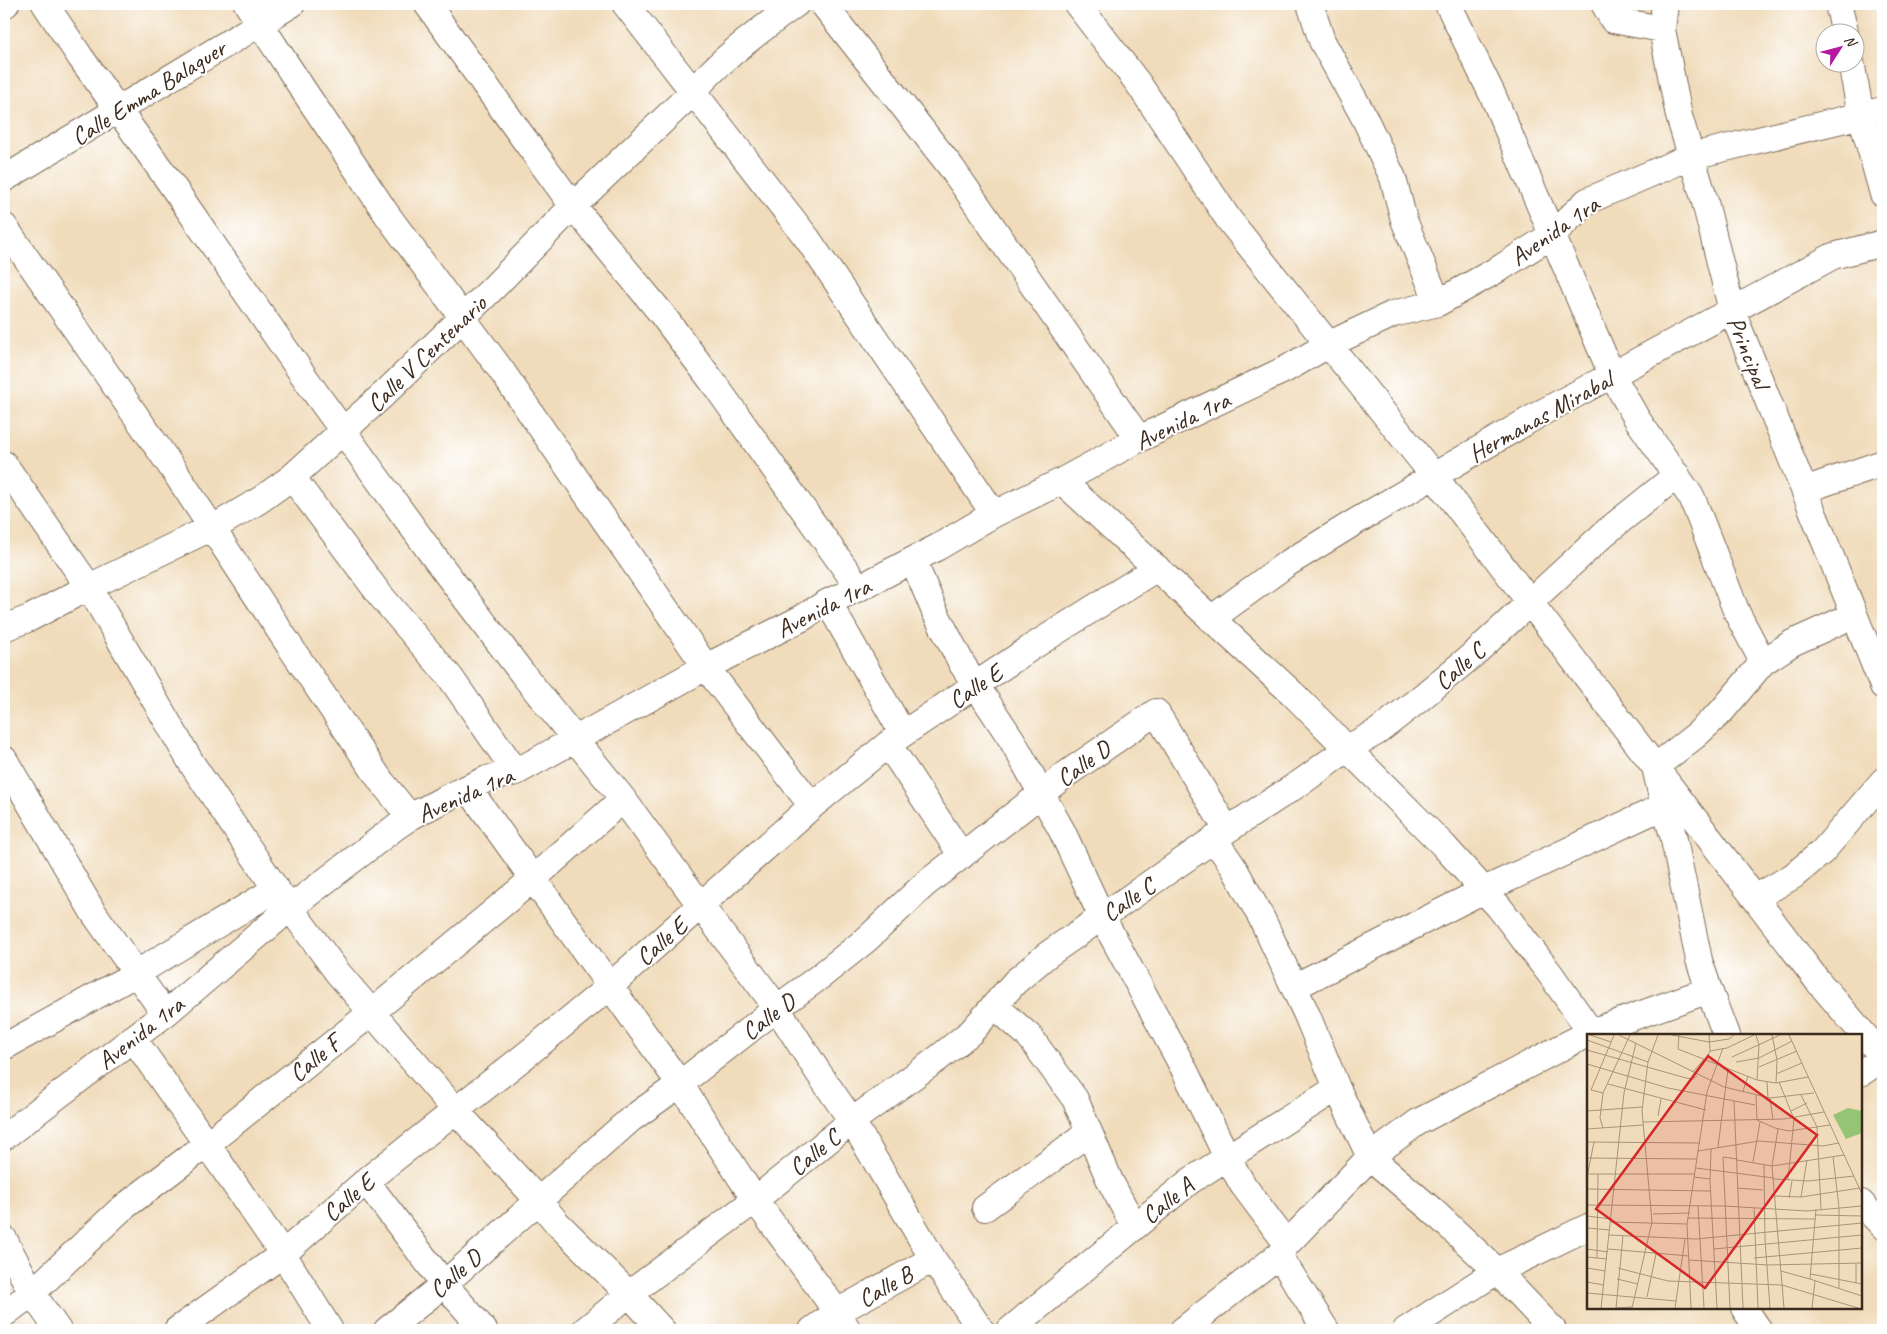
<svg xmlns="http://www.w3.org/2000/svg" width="1887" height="1334" font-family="Caveat,sans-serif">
<rect width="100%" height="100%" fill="#fff"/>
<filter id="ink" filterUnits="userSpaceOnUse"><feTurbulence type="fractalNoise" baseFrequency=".02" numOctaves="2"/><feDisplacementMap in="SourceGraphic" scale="10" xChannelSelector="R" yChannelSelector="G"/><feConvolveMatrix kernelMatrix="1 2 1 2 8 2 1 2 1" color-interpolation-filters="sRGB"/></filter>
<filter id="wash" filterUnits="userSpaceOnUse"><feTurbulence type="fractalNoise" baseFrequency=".0096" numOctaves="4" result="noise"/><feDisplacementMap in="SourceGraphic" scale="20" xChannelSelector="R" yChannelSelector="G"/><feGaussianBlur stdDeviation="1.12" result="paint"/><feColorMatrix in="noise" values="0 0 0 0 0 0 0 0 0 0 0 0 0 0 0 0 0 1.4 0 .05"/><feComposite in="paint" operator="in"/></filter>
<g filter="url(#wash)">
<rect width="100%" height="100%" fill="#f0dbba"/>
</g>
<g filter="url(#ink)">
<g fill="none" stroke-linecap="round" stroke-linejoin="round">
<defs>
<path id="minor" d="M45,4L81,58L171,184L317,395L437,561L522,673L623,799L701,906L777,1008L818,1072L852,1121L933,1259L981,1330
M247,4L302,88L388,216L501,370L706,667L812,806
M427,4L519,132L573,206L661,313L715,385L859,588
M625,4L807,238L994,514
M823,4L951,167L1139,439
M1077,4L1138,83L1229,220L1434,476L1817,980L1883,1057
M1310,4L1322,41L1364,117L1393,178L1404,220L1438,303
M1448,4L1493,96L1612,375L1637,419L1692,498L1737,613L1763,662
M1604,4L1613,20L1662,29
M1665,4L1662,29L1679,116L1704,198L1732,311L1883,686
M1838,4L1845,32
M4,5L6,4
M1851,62L1861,115L1883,194
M4,179L292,4
M4,226L177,475L293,651L381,781L410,817
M4,464L89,587L192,764L276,889L338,973L456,1111L539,1201L557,1223L629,1294L662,1330
M292,477L380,595L450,677L516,772
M1062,481L1292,693L1443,845L1499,907L1551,975L1593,1035
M1804,490L1883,463
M913,560L935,612L962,664L1012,740L1062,831L1102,917L1183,1067L1227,1157L1243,1185L1287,1244
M828,602L903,734
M1211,619L1285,565L1355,522L1543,412L1833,256L1883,243
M4,628L30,618L89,587L223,522L260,500L292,477L384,394L494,287L573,206L694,91C719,60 763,28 796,4
M888,744L962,856
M4,759L93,912L165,1014
M468,788L680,1084L755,1200L837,1312L848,1330
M1215,840L1234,868L1262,919L1307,1015L1337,1088L1370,1157L1433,1211L1497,1271L1553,1330
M1755,898L1793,876L1822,852L1883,781
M1294,987L1484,890L1664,806
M995,1006L1029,1036L1075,1099L1110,1181L1134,1226
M1726,1035L1709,990L1699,960L1673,835L1664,806L1655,767L1695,736L1721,712L1763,662L1792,643L1854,615
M133,1038L283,1254L330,1330
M4,1047L137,973L276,889
M1861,1073L1883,1058
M4,1137L165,1014L290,908L397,826L410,817L450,796L487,779L516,772L706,667L802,618L828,602L859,588L938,547L994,514L1062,481L1139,439L1286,369L1328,345L1393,314L1438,303L1502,267L1552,235L1587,201L1692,156L1883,110
M366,1181L444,1284L484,1330
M1861,1203L1883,1226
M985,1208L1088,1133
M4,1239L32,1293L58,1330
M1279,1255L1326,1330
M1744,1308L1759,1330
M4,1314L32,1293L120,1210L207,1144L371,1013L533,879L623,799
M177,1330L283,1254L366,1181L526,1055L609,987L812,806L888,744L1032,647L1157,568
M387,1330L444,1284L631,1119L680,1084L777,1008L822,975L867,939L924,885L1065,775L1156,712L1227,830
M585,1330L629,1294L755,1200L852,1121L936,1060L971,1032L1015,982L1047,955L1227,830L1303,781L1348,748L1377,732L1417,701L1475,653L1606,532L1677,475
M812,1330L837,1312L933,1259
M1010,1330L1190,1181L1337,1088
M1183,1330L1279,1255L1287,1244L1370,1157L1418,1122L1591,1032L1709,990
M1406,1330L1497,1271L1588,1227"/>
</defs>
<!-- minor casing -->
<use href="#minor" stroke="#7a6855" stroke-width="28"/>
<!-- minor -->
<use href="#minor" stroke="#fff" stroke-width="26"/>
</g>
</g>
<g text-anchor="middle" stroke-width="4" stroke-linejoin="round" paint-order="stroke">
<!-- street labels -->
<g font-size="25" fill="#3b2a1e" stroke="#fff">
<text transform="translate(148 92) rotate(-32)" y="9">Calle Emma Balaguer</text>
<text transform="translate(1554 230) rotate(-35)" y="9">Avenida 1ra</text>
<text transform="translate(1749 352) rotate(68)" y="9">Principal</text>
<text transform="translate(426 353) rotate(-44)" y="9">Calle V Centenario</text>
<text transform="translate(1540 416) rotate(-29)" y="9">Hermanas Mirabal</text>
<text transform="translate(1182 420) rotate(-26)" y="9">Avenida 1ra</text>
<text transform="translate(823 607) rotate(-27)" y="9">Avenida 1ra</text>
<text transform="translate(1459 666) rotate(-41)" y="9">Calle C</text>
<text transform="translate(975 686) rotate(-34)" y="9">Calle E</text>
<text transform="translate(1083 763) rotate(-36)" y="9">Calle D</text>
<text transform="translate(465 794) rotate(-24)" y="9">Avenida 1ra</text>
<text transform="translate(1128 899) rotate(-34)" y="9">Calle C</text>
<text transform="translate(661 941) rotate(-41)" y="9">Calle E</text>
<text transform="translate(768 1016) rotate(-37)" y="9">Calle D</text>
<text transform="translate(140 1032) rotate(-38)" y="9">Avenida 1ra</text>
<text transform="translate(314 1058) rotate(-39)" y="9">Calle F</text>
<text transform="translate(814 1152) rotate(-39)" y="9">Calle C</text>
<text transform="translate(348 1197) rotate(-40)" y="9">Calle E</text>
<text transform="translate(1167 1200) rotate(-38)" y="9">Calle A</text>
<text transform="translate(455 1273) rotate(-41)" y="9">Calle D</text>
<text transform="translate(885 1286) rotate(-29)" y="9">Calle B</text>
</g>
</g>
<!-- overview -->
<g transform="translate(1587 1034)">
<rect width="275" height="275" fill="#f0dbba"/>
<path d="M261,74L275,77V99L259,105L246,81Z" fill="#95c574"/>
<path fill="none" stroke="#a8947c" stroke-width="1" d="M3,1L24,8M32,1L137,53L183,64L227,59M85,1L122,8L142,5L147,1M92,1L91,15L170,46L189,49L221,43M169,1L172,11L170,46M185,1L190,26L189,49M202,1L275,160M0,6L61,28M0,16L99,44L106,45L110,42M123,17L140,14L167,1M145,23L193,1M119,26L123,17L122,1M149,28L172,24L205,7M0,30L81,54L168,71M172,33L210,17M106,38L117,25M189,40L215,29M180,48L181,64M192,48L207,85L201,146M21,50L119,76M156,57L161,42M16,59L4,56L27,1M169,61L170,86L188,94L202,97L243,91M214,61L230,93L234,175M183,64L186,86M147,67L156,274M0,77L55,73M204,77L220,69M71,82L74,65M56,88L197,85L237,78M16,94L13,84L16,59L43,1M0,95L56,91M191,95L185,132L197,274M0,108L113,109M131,113L141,35M124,115L123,147L130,274M111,117L172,107L236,112L252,109M246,123L252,173V254M0,124L110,125M150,126L185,132L257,121M166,128L173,88M177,131L178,206L183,274M109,134L187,144M0,140H108M0,143L7,108M107,143L123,145M187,145L221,147L267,142M150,154L176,156M0,155L123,157M188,162L214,163L273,154M214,163L220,126M202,164L205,147M0,171L137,172L220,177L275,172M111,172L117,274M167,174L171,274M229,175L223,245L275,262M66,180L103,179M229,181L275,182M0,182L24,185M101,184L229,185M24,188L100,190M0,194L23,196M22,201L109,205L275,189M0,215L21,218M21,215L102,222M127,215L275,201M0,223L20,225M10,224L11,140M167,224L275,214M102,226L181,231L275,229M0,234L18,237M31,234L81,247L195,251L271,274M194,237L223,245M224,240L275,250M30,245L51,250M0,248L17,251M269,249V230M0,259L89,267M60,263L69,220M14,274L37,59L49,9M29,274L36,202M29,274L45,273M45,274L65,188L55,77L61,28L71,1M88,274L98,205M104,274L100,190L120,58L136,14M143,274L136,123L150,125M225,274L228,247"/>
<path fill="#d62828" fill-opacity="0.15" stroke="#d62828" stroke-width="2.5" d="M121,22L230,101L118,254L9,175Z"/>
<rect width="275" height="275" fill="none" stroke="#3b2a1e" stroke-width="2.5"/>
</g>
<!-- margin -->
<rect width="1887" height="1334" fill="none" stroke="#fff" stroke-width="20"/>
<!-- north arrow -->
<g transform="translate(1840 48) rotate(54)"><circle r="24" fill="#ffffff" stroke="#b1aaa5"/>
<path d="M0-4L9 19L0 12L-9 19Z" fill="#b5179e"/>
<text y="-8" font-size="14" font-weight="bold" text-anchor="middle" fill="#3b2a1e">N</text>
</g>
</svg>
